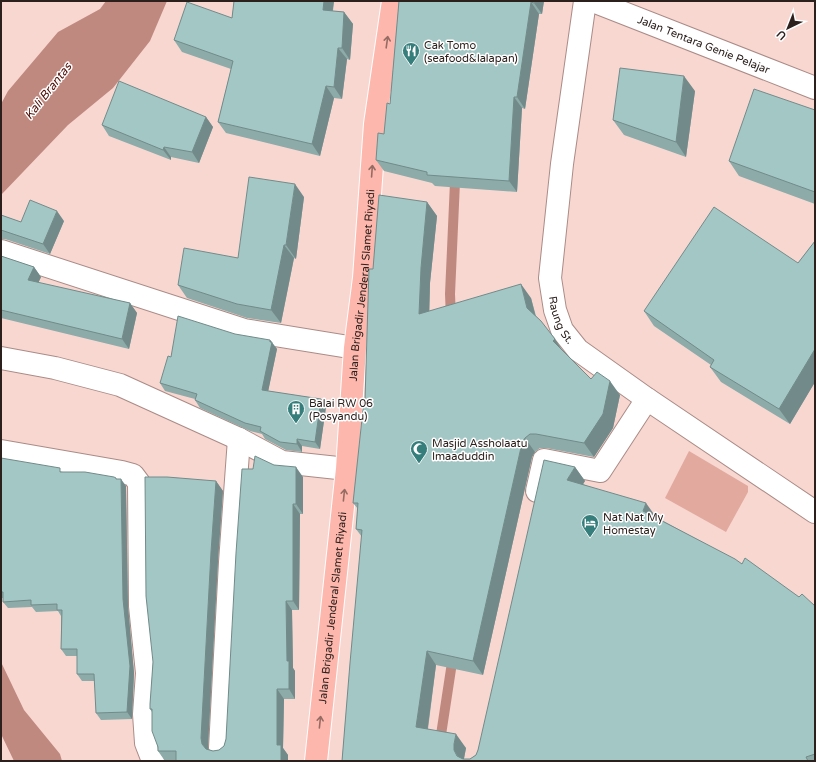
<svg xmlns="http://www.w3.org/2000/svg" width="816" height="762" font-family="'Varela Round',sans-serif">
<rect width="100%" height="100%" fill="#f8d7d1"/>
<!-- green -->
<path fill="#e2a99f" d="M689,451L748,486V492L726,532L665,498Z"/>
<!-- water -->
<path fill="#c0897f" d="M106,1H167L150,41L113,88L68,125L1,195V104L8,91L58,32L100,9Z
M1,662L24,710L60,754L62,761H14L1,734Z"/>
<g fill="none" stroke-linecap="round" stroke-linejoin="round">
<!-- stream -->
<path stroke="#c0897f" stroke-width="10" d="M451,318L450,294L455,182L456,174
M437,761L453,656"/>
<defs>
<g id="street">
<path id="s1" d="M585,1L562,164L550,278L555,310L562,330L578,350L647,399L815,512"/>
<path id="s2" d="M593,1L815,88"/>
<path d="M1,251L244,330L355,348"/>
<path d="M1,358L55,368L120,385L239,439L282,462L347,469"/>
<path d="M1,451L122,472L133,475L139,483L140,606L147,673L144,714L146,743L153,761"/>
<path d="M537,491L544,460L600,471L647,399"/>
<path d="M220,748L230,562L239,439"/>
</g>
<g id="primary">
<path id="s3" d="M316,761L347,469L355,348L364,278L375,124L393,1"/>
</g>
</defs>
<!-- street casing -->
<use href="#street" stroke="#aa8b86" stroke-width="24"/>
<!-- primary casing -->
<use href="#primary" stroke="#fff" stroke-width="24"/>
<!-- street -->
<use href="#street" stroke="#fff" stroke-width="22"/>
<!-- primary -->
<use href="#primary" stroke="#feb7ac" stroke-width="22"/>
</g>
<!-- wall -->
<path fill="#8caba9" d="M234,1H334L333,11L344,12L353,24L350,60L347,59L342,99L334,98L320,156L226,133L218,122L231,69L182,52L174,40L232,18Z
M399,1H544L542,14H539L525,109L522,108L517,192L435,186L432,183L384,171L376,160L384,134L390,104Z
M695,91L686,157L624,135L613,120Z
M815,110V204L739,176L729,161Z
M206,117L213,127L199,163L171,157V160L109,136L102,125Z
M304,197L296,259L294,258L281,323L247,318L187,298L178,285L238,258Z
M427,202L437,216L430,283L429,311L531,298L536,316L563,351L591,379L620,395L613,428L594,457L546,448H540L535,452L532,457L483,675L436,665L428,729L466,748L464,759H470L476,755L478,750L575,467L585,481L583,484L656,517L742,564L799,597L815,606V761H342L362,537L356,529L358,509L353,503L365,400L373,269Z
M1,215L21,222L64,221L50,254L5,239H1Z
M815,241V382L790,424L721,382L710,367L711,365L654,326L644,311L798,263Z
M1,256L34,267L41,277L38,283L130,303L137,313L129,349L1,318Z
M270,340L277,349L268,391L321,399L326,407L320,449L302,446V452L286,450L265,439L262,434L250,431L200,408L195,400V399L165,391L160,383L171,357Z
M1,458L63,472L117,479L126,486L128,606L134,673L132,719L101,720L96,713L95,681H82L77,674V656H66L61,649V616L58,611L36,612L32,607L8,608L3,602V598H1Z
M274,465L303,477V514H300L299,610H292L293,668L295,671V699H284L283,748L288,755V761H165L158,751L152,712L150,709L153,662L216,481L223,491L218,561L208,747V749L213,751L219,750L224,746L226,739L253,469Z"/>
<!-- shaded-wall -->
<path fill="#728b8a" d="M324,1H334L331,22L323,10Z
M535,1H544L542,14L534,3Z
M531,2L539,14L525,109L517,97Z
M344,12L353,24L350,60L342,48Z
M338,48L347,59L342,99L334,87Z
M684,76L695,91L686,157L676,142Z
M326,86L334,98L320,156L312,144Z
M514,97L522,108L517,192L509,181Z
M206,117L213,127L199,163L192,152Z
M164,147L171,157V160L163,150Z
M295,184L304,197L296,259L286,245Z
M427,202L437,216L430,283L429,328L419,314L421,268Z
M57,211L64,221L50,254L43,244Z
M284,245L294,258L281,323L271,310Z
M34,267L41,277L35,290L28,280Z
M521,284L531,298L537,322L527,308Z
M130,303L137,313L129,349L122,339Z
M555,339L564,353L553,341Z
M270,340L277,349L267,397L262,390Z
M815,349V382L790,424L779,409Z
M610,381L620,395L613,428L594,457L584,443Z
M321,399L326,407L320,449L315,442Z
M525,438L535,452L532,457L483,675L473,661L522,443Z
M297,439L302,446V452L297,444Z
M296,467L303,477V514L296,504Z
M575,467L585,481L577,494L567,480Z
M121,479L126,486L128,606L134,673L132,719L127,712L123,599Z
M216,481L223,491L218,561L208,747L209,753L202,744L201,738L211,552Z
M646,503L656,517L653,525L643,511Z
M293,504L300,514L299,610L293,601Z
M286,601L292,610L293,668L295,671V699L289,689L287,661Z
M427,651L436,665L426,741L416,727Z
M277,689L284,699L283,748L288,755V761H281L277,745Z
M456,734L466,748L464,758V761H461L454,750V744Z"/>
<!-- building -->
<path fill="#a3c7c5" stroke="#728b8a" d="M234,1H324L323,10L344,12L342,48H338L334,87L326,86L312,144L218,122L233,61L174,40L187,2L232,18Z
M399,1H535L534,3L531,2L517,97H514L509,181L427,175V172L376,160L378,133L384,134L387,103L390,104Z
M620,68L684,76L676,142L613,120Z
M119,81L206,117L192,152L164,147L163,150L102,125Z
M754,89L815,110V192L729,161Z
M249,177L295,184L286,245H284L271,310L237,304L178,285L184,248L238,258Z
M379,195L427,202L421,268L419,314L521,284L527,308L541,321L555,339L553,341L591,379L597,372L610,381L603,414L584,443L536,434H530L525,438L522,443L473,661L427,651L416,727L456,734L454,744V750L457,756L463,759H470L476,755L478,750L544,460L575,467L567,480L646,503L643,511L735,559L742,564L745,558L799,597L802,594L815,606V754L806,757L808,761H342L350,663L362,530L356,529L358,503H353L364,400H365L369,269H373Z
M30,200L57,211L43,244L1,230V215L21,222Z
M714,207L798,263L815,241V349L779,409L710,367L714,360L644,311Z
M1,256L34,267L28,280L130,303L122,339L1,310Z
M178,316L235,334L270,340V342H272L262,390L321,399L315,442L297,439V444L280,442L260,431L261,427L245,423L195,400L197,394L160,383L168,356L171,357Z
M255,456L274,465L296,467V504H293V601H286L287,661H289V689H277V745H281V761H176V751H158V747L152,731V709H150V704L153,662L146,596L145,477H167L216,481L211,552L201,738L202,744L206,749L213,751L219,750L224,746L226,739L236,553L242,469H253Z
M1,458L60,468V472H85L114,477L116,478V479H121L123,599L130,666L127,712L96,713L94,674H77V649H61L62,610H57V604L31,605V600L3,602V592H1Z"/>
<!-- one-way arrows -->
<defs><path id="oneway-shaft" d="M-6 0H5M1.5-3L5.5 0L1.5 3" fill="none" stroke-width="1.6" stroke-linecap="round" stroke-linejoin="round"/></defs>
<g stroke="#956c64">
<use href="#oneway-shaft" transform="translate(387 42) rotate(-82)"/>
<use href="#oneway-shaft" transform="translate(372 171) rotate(-86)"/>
<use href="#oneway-shaft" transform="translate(344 495) rotate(-84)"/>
<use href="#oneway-shaft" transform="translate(320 722) rotate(-84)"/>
</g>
<!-- icons -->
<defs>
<symbol id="restaurant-pin" viewBox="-11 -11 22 30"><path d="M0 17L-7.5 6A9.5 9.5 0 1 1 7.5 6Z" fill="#357e7c" stroke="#fff"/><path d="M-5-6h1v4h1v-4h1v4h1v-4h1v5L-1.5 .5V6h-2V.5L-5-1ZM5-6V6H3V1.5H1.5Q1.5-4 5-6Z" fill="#fff"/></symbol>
<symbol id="building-pin" viewBox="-11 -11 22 30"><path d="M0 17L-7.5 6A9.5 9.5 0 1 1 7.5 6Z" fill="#357e7c" stroke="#fff"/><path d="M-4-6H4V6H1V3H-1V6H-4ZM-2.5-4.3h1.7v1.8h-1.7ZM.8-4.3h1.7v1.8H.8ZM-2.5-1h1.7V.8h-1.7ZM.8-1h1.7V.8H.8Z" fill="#fff"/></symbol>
<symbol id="mosque-pin" viewBox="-11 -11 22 30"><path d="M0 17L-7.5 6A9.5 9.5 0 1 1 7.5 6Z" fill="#357e7c" stroke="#fff"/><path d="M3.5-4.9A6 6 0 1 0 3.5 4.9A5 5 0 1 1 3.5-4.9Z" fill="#fff"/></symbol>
<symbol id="hotel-pin" viewBox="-11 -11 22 30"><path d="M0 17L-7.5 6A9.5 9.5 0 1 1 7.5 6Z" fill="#357e7c" stroke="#fff"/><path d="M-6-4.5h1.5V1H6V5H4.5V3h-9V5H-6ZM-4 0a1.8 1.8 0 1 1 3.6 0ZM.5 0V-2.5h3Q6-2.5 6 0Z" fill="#fff"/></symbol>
</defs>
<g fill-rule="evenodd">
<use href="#restaurant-pin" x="401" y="41" width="20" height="27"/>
<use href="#building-pin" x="286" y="399" width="20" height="27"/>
<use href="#mosque-pin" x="409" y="439" width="20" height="27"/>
<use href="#hotel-pin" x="580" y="513" width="20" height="27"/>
</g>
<g text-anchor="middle" stroke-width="3" stroke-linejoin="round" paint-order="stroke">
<!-- poi labels -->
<g font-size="11" fill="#2c201d" stroke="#fff" text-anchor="start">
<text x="424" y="49">Cak Tomo<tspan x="424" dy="13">(seafood&amp;lalapan)</tspan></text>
<text x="309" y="407">Balai RW 06<tspan x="309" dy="13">(Posyandu)</tspan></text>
<text x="432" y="447">Masjid Assholaatu<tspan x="432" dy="13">Imaaduddin</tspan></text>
<text x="603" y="521">Nat Nat My<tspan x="603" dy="13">Homestay</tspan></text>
</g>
<!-- street labels -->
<g font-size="11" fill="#2c201d" stroke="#fff">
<text dy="4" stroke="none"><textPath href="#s2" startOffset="119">Jalan Tentara Genie Pelajar</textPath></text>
<text dy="4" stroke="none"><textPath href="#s3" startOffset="478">Jalan Brigadir Jenderal Slamet Riyadi</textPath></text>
<text dy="4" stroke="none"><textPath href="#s1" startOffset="323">Raung St.</textPath></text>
<text dy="4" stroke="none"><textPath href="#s3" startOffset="154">Jalan Brigadir Jenderal Slamet Riyadi</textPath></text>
</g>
<!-- water labels -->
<g font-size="12" font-style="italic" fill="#4f0c05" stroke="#fff">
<text transform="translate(48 91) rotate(-52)" y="4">Kali Brantas</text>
</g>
</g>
<!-- border -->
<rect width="816" height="762" fill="none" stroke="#2c201d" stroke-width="4"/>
<!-- north arrow -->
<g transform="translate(788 28) rotate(223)" stroke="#ffffff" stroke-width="3" paint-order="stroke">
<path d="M0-3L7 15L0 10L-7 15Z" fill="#2c201d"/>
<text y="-6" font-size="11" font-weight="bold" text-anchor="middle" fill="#2c201d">U</text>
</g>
</svg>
